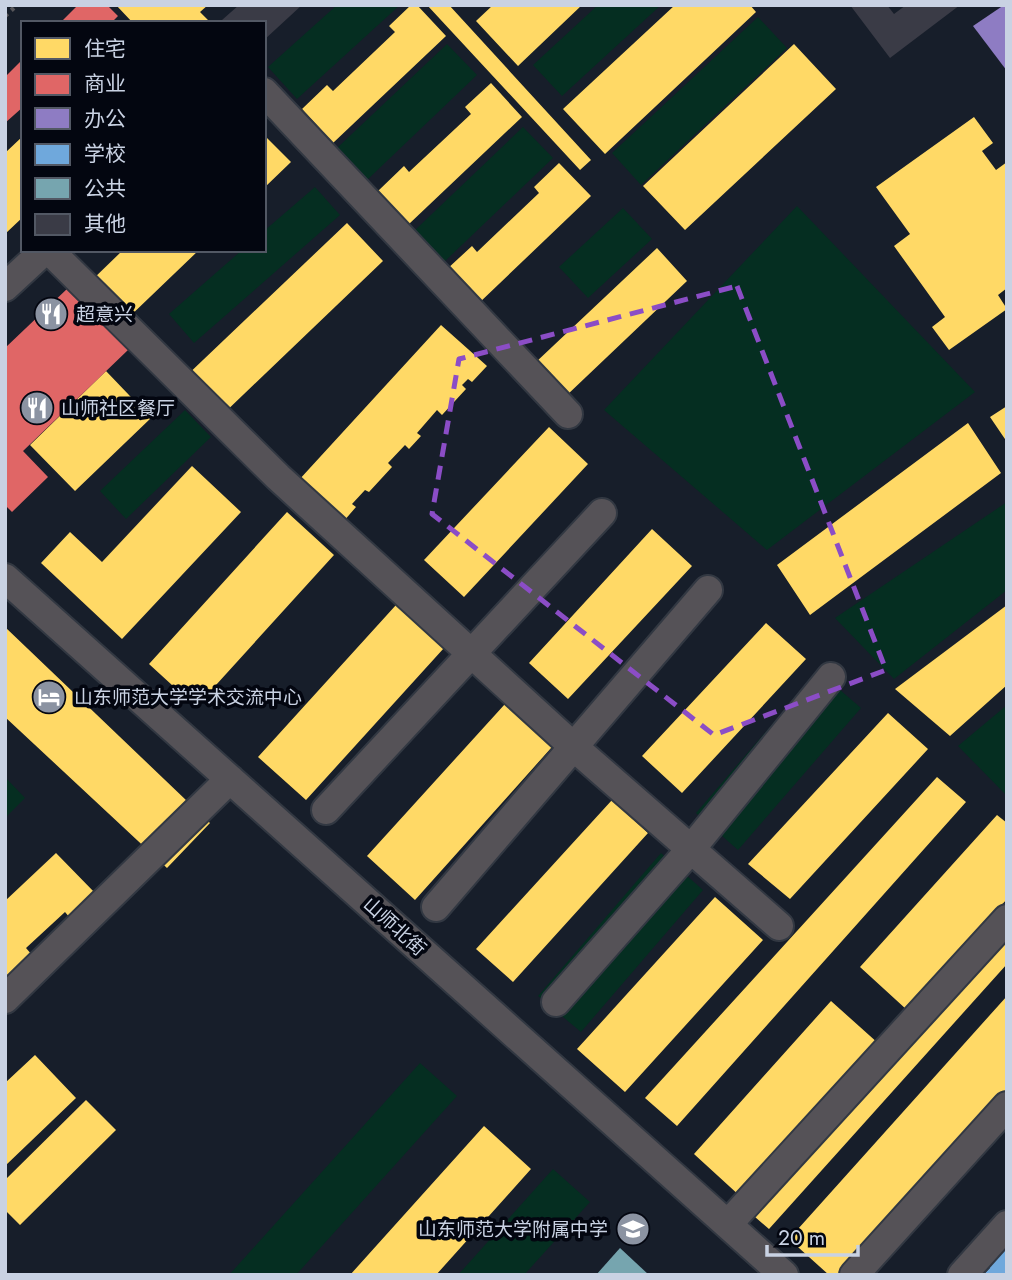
<svg xmlns="http://www.w3.org/2000/svg" width="1012" height="1280" font-family="Jost,'Noto Sans SC',sans-serif">
<rect width="100%" height="100%" fill="#171e2a"/>
<!-- green -->
<path fill="#052e21" d="M337,5H400L297,99L268,67Z
M598,5H661L562,96L533,65Z
M758,17L787,48L641,185L612,153Z
M447,44L477,75L366,181L336,149Z
M523,127L553,158L442,264L412,233Z
M315,187L340,215L194,343L169,314L242,250H264V231Z
M797,206L975,392L767,550L604,410Z
M623,208L652,239L588,298L559,267Z
M185,410L211,437L126,519L100,491Z
M1007,502V590L894,679L835,618Z
M818,671L861,708L738,850L696,813Z
M1007,705V796L958,746Z
M5,777L25,798L5,818Z
M661,853L703,890L581,1032L538,996Z
M420,1063L457,1096L296,1275H229Z
M553,1169L590,1202L524,1275H458Z"/>
<!-- homes -->
<path fill="#ffd966" d="M116,5H208L200,12L211,23H133Z
M411,5H417L446,36L333,143L302,109L327,85L333,91L395,32L389,26Z
M427,5H449L591,160L580,170Z
M493,5H582L518,66L476,21Z
M675,5H750L756,12L605,154L563,109Z
M794,44L836,89L685,230L643,186Z
M491,83L522,117L409,224L378,191L404,166L409,172L471,114L465,107Z
M974,117L993,143L982,151L996,170L1007,162V288L998,295L1007,309L949,350L932,327L945,317L894,246L910,234L876,187Z
M264,135L291,162L264,188Z
M23,136V217L5,234V153Z
M559,163L591,196L478,304L446,270L472,246L477,252L539,193L534,187Z
M347,223L383,261L219,418L182,380Z
M657,248L687,281L566,396L535,363Z
M123,250H199L126,320L90,282Z
M441,325L487,366L472,382L468,379L462,385L466,389L442,415L437,410L417,433L421,436L409,449L405,445L388,463L392,467L369,492L365,490L352,504L356,507L343,522L298,481Z
M106,371L151,418L75,491L30,445Z
M1007,406V442L990,417Z
M968,423L1001,473L810,615L777,565Z
M549,427L588,464L464,597L424,560Z
M192,466L241,512L122,639L41,563L70,532L102,562Z
M287,512L334,555L196,707L149,664Z
M652,529L692,566L568,699L529,663Z
M396,605L444,648L306,800L258,757Z
M1007,605V685L950,736L895,689Z
M766,623L806,659L682,793L642,756Z
M5,627L210,823L167,868L5,717Z
M505,704L552,747L415,900L367,856Z
M888,713L928,749L790,899L748,864Z
M937,777L966,802L677,1126L645,1098Z
M612,800L648,833L513,982L476,949Z
M997,815L1007,823V899L907,1010L860,967Z
M56,853L96,894L70,918L65,912L26,948L32,955L5,981V901Z
M715,897L763,940L625,1092L577,1049Z
M1007,931V964L769,1229L755,1217Z
M1007,996V1092L842,1275H829L789,1239Z
M831,1001L879,1044L741,1197L694,1154Z
M35,1055L76,1098L5,1166V1083Z
M86,1100L116,1130L20,1225L5,1210V1180Z
M484,1126L531,1169L436,1275H350Z"/>
<!-- shops -->
<path fill="#e06666" d="M78,5H107L118,16L111,23H60Z
M23,59V107L5,123V77Z
M68,288L128,350L23,451L48,477L12,512L5,505V348Z"/>
<!-- offices -->
<path fill="#8e7cc3" d="M1004,5H1007V71L973,26Z"/>
<!-- schools -->
<path fill="#6fa8dc" d="M1007,1237V1275H983L990,1268L984,1262Z"/>
<!-- public -->
<path fill="#76a5af" d="M620,1248L649,1275H596Z"/>
<!-- building -->
<path fill="#3a3b46" d="M239,5H302L264,40V23L222,20Z
M850,5H887L894,14L906,5H960L890,58Z"/>
<g fill="none" stroke-linecap="round" stroke-linejoin="round">
<defs>
<path id="minor" d="M264,92L568,414
M49,250L278,477L575,748L779,926
M5,287L45,250
M5,578L784,1275
M326,810L602,513
M436,907L708,590
M5,999L230,779
M556,1002L691,849L831,677
M728,1224L1007,919
M854,1275L1007,1106
M962,1275L1007,1225"/>
</defs>
<!-- minor casing -->
<use href="#minor" stroke="#323842" stroke-width="32"/>
<!-- path -->
<path stroke="#57565a" stroke-width="4.5" stroke-dasharray="3.5 5" stroke-linecap="butt" d="M5,16L17,5"/>
<!-- minor -->
<use href="#minor" stroke="#555257" stroke-width="28"/>
</g>
<!-- marked area -->
<path fill="none" stroke="#8b4dc6" stroke-width="5" stroke-dasharray="14 9" stroke-linejoin="round" d="M737,286L886,670L714,735L432,514L459,359Z"/>
<!-- icons -->
<defs>
<symbol id="restaurant-disc" viewBox="-11 -11 22 22"><circle r="9.5" fill="#8b93a2" stroke="#030610"/><path d="M-5-6h1v4h1v-4h1v4h1v-4h1v5L-1.5 .5V6h-2V.5L-5-1ZM5-6V6H3V1.5H1.5Q1.5-4 5-6Z" fill="#fff"/></symbol>
<symbol id="hotel-disc" viewBox="-11 -11 22 22"><circle r="9.5" fill="#8b93a2" stroke="#030610"/><path d="M-6-4.5h1.5V1H6V5H4.5V3h-9V5H-6ZM-4 0a1.8 1.8 0 1 1 3.6 0ZM.5 0V-2.5h3Q6-2.5 6 0Z" fill="#fff"/></symbol>
<symbol id="school-disc" viewBox="-11 -11 22 22"><circle r="9.5" fill="#8b93a2" stroke="#030610"/><path d="M0-5L7-2L0 1L-7-2ZM-4 1L0 2.5L4 1V4Q0 6-4 4Z" fill="#fff"/></symbol>
</defs>
<g fill-rule="evenodd">
<use href="#restaurant-disc" x="32" y="295" width="38" height="38"/>
<use href="#restaurant-disc" x="18" y="389" width="38" height="38"/>
<use href="#hotel-disc" x="30" y="678" width="38" height="38"/>
<use href="#school-disc" x="614" y="1210" width="38" height="38"/>
</g>
<g text-anchor="middle" stroke-width="7" stroke-linejoin="round" paint-order="stroke">
<!-- poi labels -->
<g font-size="19" fill="#c9d2e3" stroke="#030610" text-anchor="start">
<text x="76" y="321">超意兴</text>
<text x="61" y="415">山师社区餐厅</text>
<text x="74" y="704">山东师范大学学术交流中心</text>
<text x="608" y="1236" text-anchor="end">山东师范大学附属中学</text>
</g>
<!-- street labels -->
<g font-size="19" fill="#c9d2e3" stroke="#030610">
<text transform="translate(395 926) rotate(42)" y="7">山师北街</text>
</g>
</g>
<!-- border -->
<rect width="1012" height="1280" fill="none" stroke="#c9d2e3" stroke-width="14"/>
<!-- legend -->
<rect x="21" y="21" width="245" height="231" fill="#030610" stroke="#525864" stroke-width="2"/>
<rect x="35" y="38" width="35" height="21" fill="#ffd966" stroke="#525864" stroke-width="2"/>
<text x="84" y="56" font-size="21" fill="#c9d2e3">住宅</text>
<rect x="35" y="74" width="35" height="21" fill="#e06666" stroke="#525864" stroke-width="2"/>
<text x="84" y="91" font-size="21" fill="#c9d2e3">商业</text>
<rect x="35" y="108" width="35" height="21" fill="#8e7cc3" stroke="#525864" stroke-width="2"/>
<text x="84" y="126" font-size="21" fill="#c9d2e3">办公</text>
<rect x="35" y="144" width="35" height="21" fill="#6fa8dc" stroke="#525864" stroke-width="2"/>
<text x="84" y="161" font-size="21" fill="#c9d2e3">学校</text>
<rect x="35" y="178" width="35" height="21" fill="#76a5af" stroke="#525864" stroke-width="2"/>
<text x="84" y="196" font-size="21" fill="#c9d2e3">公共</text>
<rect x="35" y="214" width="35" height="21" fill="#3a3b46" stroke="#525864" stroke-width="2"/>
<text x="84" y="231" font-size="21" fill="#c9d2e3">其他</text>
<!-- scale -->
<path d="M767 1245v10h91v-10" fill="none" stroke="#c9d2e3" stroke-width="3.5"/>
<text x="778" y="1245" font-size="21" fill="#c9d2e3" stroke="#030610" stroke-width="5" paint-order="stroke">20 m</text>
</svg>
